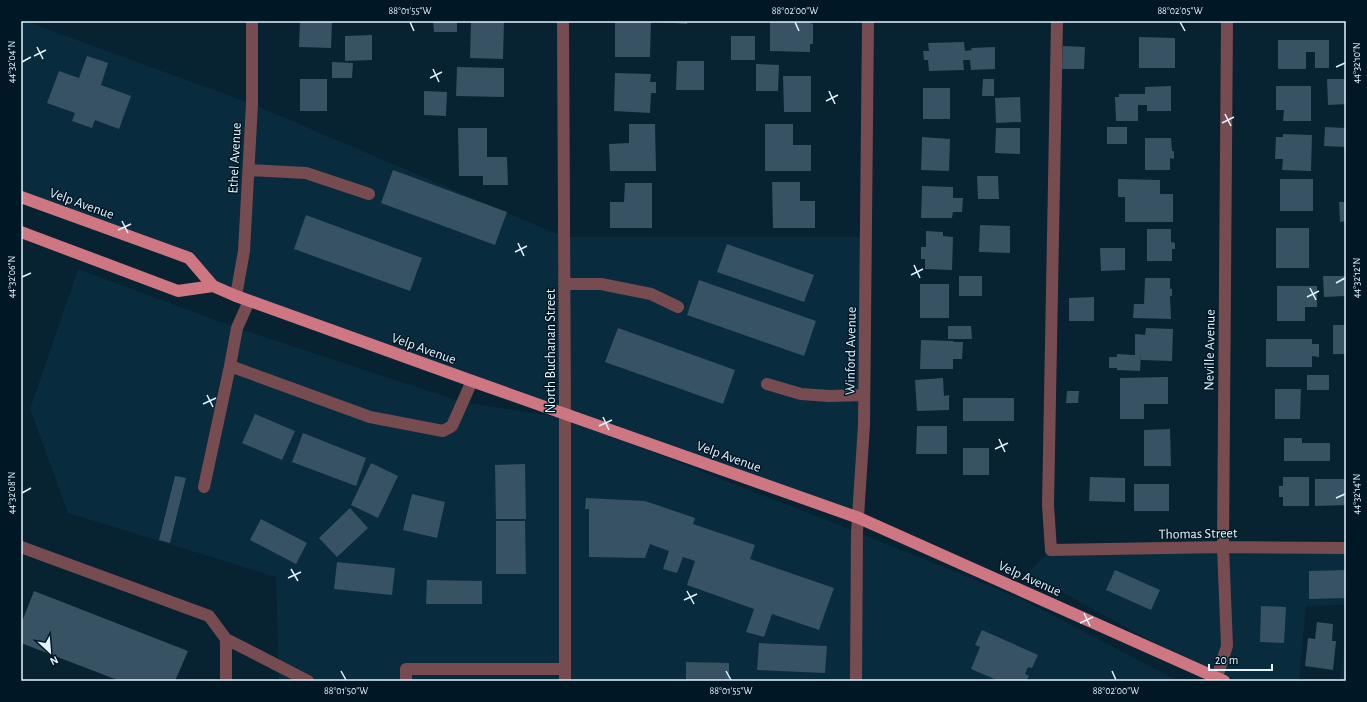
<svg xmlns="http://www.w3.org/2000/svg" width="1367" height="702" font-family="'Alegreya Sans',sans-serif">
<rect width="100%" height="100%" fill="#072231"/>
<!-- built -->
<path fill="#082c3e" d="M21,21H25L252,104L564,237H866L859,518L213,286L189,258L21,197Z
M78,269L237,328L462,402L565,418L857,532L1024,600L1178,681H279L276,577L68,513L30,409Z
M1346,548V605L1306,606L1299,681H1224L1027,573L1051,550Z
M1346,629V681H1340Z"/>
<!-- building -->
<path fill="#375263" d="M300,21H332L331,48L299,47Z
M433,21H457V32H434Z
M471,21H504L503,59L470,58Z
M615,21H651L650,57H615Z
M662,21H688L687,24L662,22Z
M770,21H810V23L813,24V44H810V52L770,51Z
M372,35V60L345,61V36Z
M731,36H755V60H731Z
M1139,37L1175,38V68H1139Z
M1278,40H1329V68H1315V52H1306V69H1278Z
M964,42L965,51L972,50L971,48L995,47V69L971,70L970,60H963L964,70L929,71L928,60H924L923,51H929L928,43Z
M1063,46L1085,47L1084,69H1062Z
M87,56L108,63L101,85L131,96L119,129L95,120L92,128L72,121L75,113L47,103L59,71L79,78Z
M677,61H704V90H676Z
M332,62L353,63L352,78H332Z
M756,64L779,65L778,91H756Z
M457,67L504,68V97L456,96Z
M615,73L651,74L650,82H656V93H651L650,113L614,111Z
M783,76H811V112H784Z
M300,79H327V111H300Z
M983,79H994V96H982Z
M1327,79H1346V104L1328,105Z
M1171,86V111H1147V105H1138V121H1116L1115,97H1119V94H1145V87Z
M1276,86H1311V121H1283L1284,110H1276Z
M923,88H950V119H923Z
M424,91L447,92L446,116L424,115Z
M1020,97L1021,122L996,123L995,98Z
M629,124H655L656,171H610L609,144L629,143Z
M765,124H793V145H811V171H765Z
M1107,127H1127V144H1107Z
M1325,127L1346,128V147L1324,146Z
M458,128H487V157H507L508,185H483V176H459Z
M996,128H1020V154L995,153Z
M1283,134L1312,135L1311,171L1282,170L1283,159H1275L1276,137H1283Z
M922,137L950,139L949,171L921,170Z
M1145,138H1171L1172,151H1174V159L1170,158V170H1145Z
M393,170L507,212L495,245L381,203Z
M977,176H998L999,199H978Z
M1118,179L1160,180V194H1173V222H1125V197H1118Z
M1280,179H1313V211H1280Z
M772,182H800V201H815V228H773Z
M625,183H652V228H610V202H624Z
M922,186L953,187V198H963L962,212H953L952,218H921Z
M1339,202H1346V221L1340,222Z
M306,215L422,258L410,291L294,249Z
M980,225L1010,226V253L979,252Z
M1276,228H1309V268H1276Z
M1147,229H1171V242L1175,243V249H1172V261H1147Z
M926,231L943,232V236L953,237L952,270L925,269V259H921V247H926Z
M727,244L814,275L804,302L717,272Z
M1100,248H1125V270L1101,271Z
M959,276H982V296H959Z
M1323,276H1346V296L1324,297Z
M1145,278H1170V289H1172V296H1170L1171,319L1133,318L1134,304H1144Z
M699,280L816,321L804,356L687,315Z
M920,284H949V318H920Z
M1277,286H1317V307H1305V321H1277Z
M1094,297V321H1069V298Z
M1333,325H1346V354H1333Z
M948,326H971L972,339H948Z
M618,328L735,370L723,404L605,362Z
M1146,328L1173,329L1172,361L1141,360V354L1140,371L1117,370V368H1109V357H1117V354L1135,355V334L1145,335Z
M1266,339H1312V344H1319V357L1312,356V367H1266Z
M921,340L953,341L954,342H963L962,359H953V369H920Z
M1307,375H1329V390H1307Z
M1168,377V404H1144V419H1120V378Z
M943,378L944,396L949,395V410L917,411L915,380Z
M1275,389H1301L1300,419H1275Z
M1067,391H1079L1078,403H1066Z
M963,398H1014V421H963Z
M255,414L295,431L282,460L242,443Z
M917,426H947V454H916Z
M1170,429L1171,466H1144V430Z
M303,433L366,458L356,486L292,462Z
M1284,438H1302V443H1330V461H1284Z
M963,448H989V475H963Z
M371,463L398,476L378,518L351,505Z
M525,464L526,519H496L495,465Z
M175,476L186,478L170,543L159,540Z
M1090,477L1125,478V502L1089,501Z
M1283,477H1309V506H1283V497H1279V486H1283Z
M1315,479H1346V505L1315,506Z
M1134,484H1169V511H1134Z
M412,494L445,502L437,538L403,530Z
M586,498L645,501L695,518L693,524L755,545L750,559L834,588L819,630L772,614L764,637L746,632L754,609L687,585L695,561L683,557L677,573L663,569L669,551L650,544L645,558L589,557V509H585Z
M350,508L368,528L337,557L319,538Z
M261,519L307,543L296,564L250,540Z
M496,521H525L526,574H496Z
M337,562L395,568L392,595L334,589Z
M1115,570L1160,590L1151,610L1106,590Z
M1346,570V598L1309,599V571Z
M427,580L482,581V604H426Z
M34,591L188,651L175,681H120L21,643V624Z
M1261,606L1286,607L1284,643L1260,642Z
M1317,622L1333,624L1332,641H1336L1333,670L1305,666L1308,638L1315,639Z
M982,630L1038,655L1032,668L1028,667L1025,674L1029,676L1026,681H999L971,669L980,647L975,645Z
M759,643L827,646L825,673L757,670Z
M686,662L729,663V681H686Z"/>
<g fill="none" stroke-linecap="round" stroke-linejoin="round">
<!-- minor -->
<path stroke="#764c50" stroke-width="12" d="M563,21L565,418V681
M1057,21L1048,505L1051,550L1223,547L1346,548
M249,170L306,173L369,194
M564,284H601L651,294L678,307
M236,296L244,251L252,104V21
M249,301L237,328L230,366L370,417L443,431L452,426L472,381
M767,384L801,394L829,396L864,395
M204,487L230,366
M21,547L209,616L226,639V681
M226,639L308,681
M1217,677L1227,646L1223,547L1227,21
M406,681V669H565
M856,681L857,532L864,425L868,21"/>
<!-- major -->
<path stroke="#ce7681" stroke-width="12" d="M21,197L189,258L213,286L236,296L472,381L859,518L1224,681
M21,232L178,291L213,286"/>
</g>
<!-- ticks -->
<path fill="none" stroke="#e4f4fe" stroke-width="1.5" d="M410,22L414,31M795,22L799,31M1180,22L1185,31M37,47L43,59M34,56L46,50M22,62L31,57M1336,67L1345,63M433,69L439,82M430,78L442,72M829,91L835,104M826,101L838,95M1225,114L1231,126M1222,123L1234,117M122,221L128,233M118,230L131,224M518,243L524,256M515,252L527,246M914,265L920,278M911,275L923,269M22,277L31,273M1336,283L1345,278M1310,288L1316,300M1307,297L1319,291M207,395L213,407M203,404L216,398M603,417L609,430M599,426L612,420M999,439L1005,452M995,449L1008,443M22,493L31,488M1336,498L1345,494M291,569L298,581M288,578L301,572M687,591L694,604M684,600L697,594M1084,613L1090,626M1080,623L1093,617M341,671L346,680M726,671L731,680M1112,671L1116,680"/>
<g text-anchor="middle" stroke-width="3" stroke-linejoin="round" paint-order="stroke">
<!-- street labels -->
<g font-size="14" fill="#e4f4fe" stroke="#001826">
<text transform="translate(234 158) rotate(-87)" y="5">Ethel Avenue</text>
<text transform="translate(82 203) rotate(20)" y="5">Velp Avenue</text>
<text transform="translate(424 348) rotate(20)" y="5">Velp Avenue</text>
<text transform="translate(1209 350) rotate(-89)" y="5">Neville Avenue</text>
<text transform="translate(550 351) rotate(-90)" y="5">North Buchanan Street</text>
<text transform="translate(850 351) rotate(-89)" y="5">Winford Avenue</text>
<text transform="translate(729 456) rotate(20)" y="5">Velp Avenue</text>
<text transform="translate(1198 533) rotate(-1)" y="5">Thomas Street</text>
<text transform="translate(1030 578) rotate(24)" y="5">Velp Avenue</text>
</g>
</g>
<!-- border -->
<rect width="1367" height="702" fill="none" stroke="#001826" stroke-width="44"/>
<!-- north arrow -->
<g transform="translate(50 652) rotate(154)" stroke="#001826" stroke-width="3" paint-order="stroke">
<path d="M0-3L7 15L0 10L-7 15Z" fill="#e4f4fe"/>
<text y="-6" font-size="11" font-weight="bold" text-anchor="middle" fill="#e4f4fe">N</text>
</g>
<!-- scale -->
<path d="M1209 664v6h63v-6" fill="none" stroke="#e4f4fe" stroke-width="2"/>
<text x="1215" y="664" font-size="12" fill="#e4f4fe" stroke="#001826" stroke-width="3" paint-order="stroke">20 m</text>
<rect x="22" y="22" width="1323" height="658" fill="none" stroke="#e4f4fe" stroke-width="1.5"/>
<g font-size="10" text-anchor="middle" fill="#e4f4fe">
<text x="410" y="14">88°01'55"W</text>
<text x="795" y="14">88°02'00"W</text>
<text x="1180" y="14">88°02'05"W</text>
<text transform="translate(11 62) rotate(-90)" y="4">44°32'04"N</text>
<text transform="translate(1356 63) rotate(-90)" y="4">44°32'10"N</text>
<text transform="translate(11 277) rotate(-90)" y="4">44°32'06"N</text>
<text transform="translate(1356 278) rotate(-90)" y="4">44°32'12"N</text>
<text transform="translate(11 493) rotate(-90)" y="4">44°32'08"N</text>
<text transform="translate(1356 494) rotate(-90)" y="4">44°32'14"N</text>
<text x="346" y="694">88°01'50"W</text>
<text x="731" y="694">88°01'55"W</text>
<text x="1116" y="694">88°02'00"W</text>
</g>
</svg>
